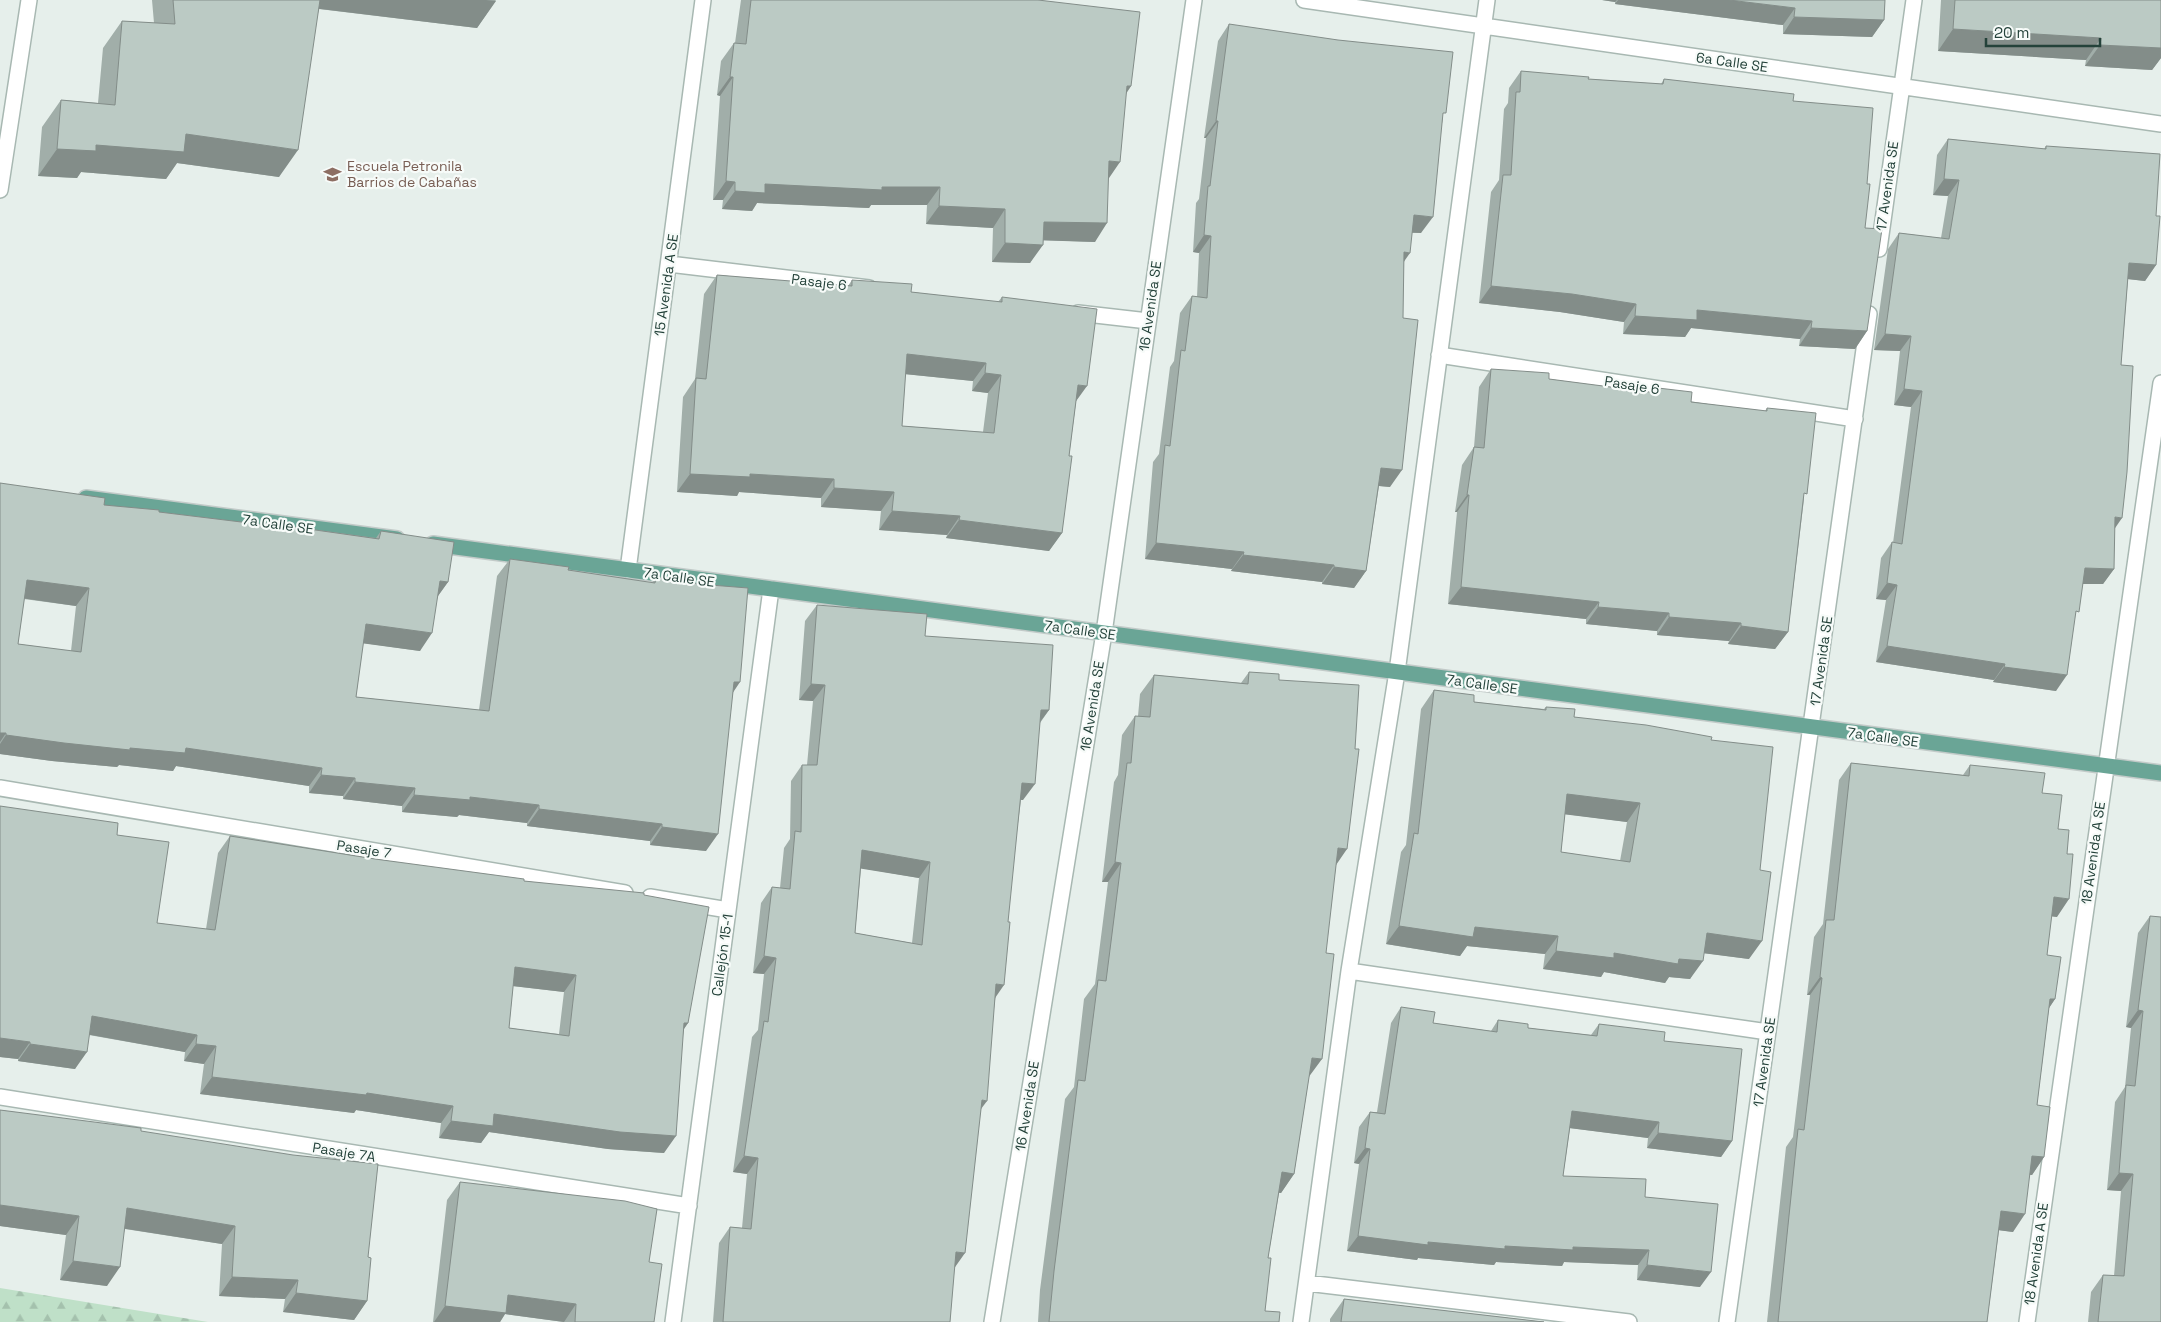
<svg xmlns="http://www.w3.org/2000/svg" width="2161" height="1322" font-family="'Space Grotesk',sans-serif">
<defs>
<pattern id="forest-firs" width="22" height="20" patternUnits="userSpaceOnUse" patternTransform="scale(1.25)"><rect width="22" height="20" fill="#bfe0c8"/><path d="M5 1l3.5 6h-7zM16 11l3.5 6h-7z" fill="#a4c1ad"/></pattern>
</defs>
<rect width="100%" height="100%" fill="#e6efeb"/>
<!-- forest -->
<path fill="url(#forest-firs)" d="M0,1288L208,1322H0Z"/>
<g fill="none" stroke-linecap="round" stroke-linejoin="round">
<defs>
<path id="minor" d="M1304,0L2161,124
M0,190L29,0
M1879,249L1914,0
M669,264L869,288
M1078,313L1148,321
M1439,355L1855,419
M628,570L703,0
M0,788L625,893
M650,897L728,910
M1349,971L1768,1032
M0,1097L689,1206
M1307,1283L1629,1322
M673,1322L771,589
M992,1322L1104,633L1194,0
M1301,1322L1349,971L1397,672L1487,0
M1727,1322L1869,314
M2027,1322L2161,383"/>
<path id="major" d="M86,498L397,539
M433,544L2161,773"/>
</defs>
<!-- minor casing -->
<use href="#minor" stroke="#a8b8b2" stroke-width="18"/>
<!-- major casing -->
<use href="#major" stroke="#c2cac8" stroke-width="18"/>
<!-- minor -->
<use href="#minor" stroke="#fff" stroke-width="15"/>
<!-- major -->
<use href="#major" stroke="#6aa596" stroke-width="15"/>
</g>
<!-- wall -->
<path fill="#a1aea9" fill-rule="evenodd" d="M152,0H496L477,28L319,9L279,177L177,163L166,179L81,172L77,178L38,176L42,127L61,100L98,103L103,48L122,21L154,23Z
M741,0H1038L1131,86L1126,94L1095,242L1043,240L1030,263L992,262L993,228L926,224L927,205H871L869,208L757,203L752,211L722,209L723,200H713L720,96L717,95L721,61L734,43H735Z
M1602,0H1885L1884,20L1872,37L1783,34V25L1615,4V2Z
M1941,0H2161V58L2152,70L2085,66L2086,60L1938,51Z
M1229,24L1443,118L1421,233H1412L1404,262L1390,487L1379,486L1366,571L1354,588L1322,584V582L1231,571L1232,569L1145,559L1153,462L1159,454L1170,367L1174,361L1180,313L1192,296L1197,297L1199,253L1193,252L1196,203L1199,199L1206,138H1204L1218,41Z
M1521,71L1588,79L1661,84L1664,79L1793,101L1867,184L1865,228L1867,331L1855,349L1799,346L1800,339L1691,328L1685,337L1623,334L1624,322L1560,312L1479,303L1491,192L1499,180L1504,109L1508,103L1509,88Z
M1948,139L2044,149L2046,146L2156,216V265L2145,281L2128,279L2121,365L2114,529V569L2103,584H2083L2056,691L1993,682L1994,680L1876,662L1886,600L1876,599L1881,558L1892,542L1893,543L1911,407L1894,405L1900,351L1874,350L1888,249L1899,233L1941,238L1948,196L1933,195L1937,155Z
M717,275L848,286L852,280L911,292L998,302L1002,297L1076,402L1069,456L1062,533L1049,551L946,538L947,535L879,530L881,511L821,507V498L739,492L737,496L677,492L683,397L695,379L704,294ZM905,374L973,381L972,391L988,393L983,432L902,426Z
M1491,369L1549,379L1655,393L1658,388L1691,402L1765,411L1767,408L1804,499L1788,632L1775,649L1728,644L1729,641L1657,635V631L1586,624V619L1448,604L1457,512H1455L1462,465L1474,447L1479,387Z
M0,483L104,505L159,512L265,525L266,523L376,538L381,531L448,582L438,596L420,651L363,643L356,697L479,710L497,576L510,559L568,570L652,583L656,577L733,693L706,851L650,845V841L527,826V823L459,815L457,817L402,812V806L343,799V796L309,793V786L176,766L173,771L119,765L117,767L52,761L0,754ZM24,599L76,606L71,651L18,644Z
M817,605L925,636L1049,710L1040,723L1023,800H1021L981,1109L954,1268L950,1322H713L719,1243L730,1227L742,1228L747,1174L733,1172L752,1037L758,1030L764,974L753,973L761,903L772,887L780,888L784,848L790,839L791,781L802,765H807L813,701L799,700L805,621ZM861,868L919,878L912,943L855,933Z
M1249,672L1279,680L1336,865L1309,1077L1294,1174L1281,1193H1279L1268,1258L1265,1311L1279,1322H1038L1040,1290L1065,1099L1074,1087L1084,999L1095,984L1108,882H1102L1114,782L1118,775L1122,735L1135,716H1138L1140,694L1154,675L1241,683Z
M1434,690L1474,702L1544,709L1546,707L1574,717L1711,740L1749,959L1704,953L1690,979L1669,977L1665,983L1604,972L1601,977L1543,969L1545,954L1467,946L1460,956L1386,944L1401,852L1406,845L1421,709ZM1565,814L1627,822L1620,861L1561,852Z
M1851,763L1963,775L1970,765L2042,793L2058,829L2057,917L2051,916L2047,955L2055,999L2049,1008L2037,1105L2044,1157L2032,1175H2030L2013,1232L1999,1230L1987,1322H1767L1786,1147L1793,1137L1810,995H1807L1814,937L1823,924L1839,780Z
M0,806L117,835L157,923L206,929L218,853L230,836L375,859L524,881L644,895L688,1023L684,1029L664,1153L608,1149L489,1132L481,1143L439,1138L441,1123L356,1110L354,1113L200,1094L204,1064L184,1061L185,1052L89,1035L75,1069L18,1061V1059L0,1057ZM513,986L564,992L559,1034L509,1028Z
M2150,916L2161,1322H2088L2091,1292L2103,1275L2114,1276L2121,1191L2107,1190L2115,1102L2125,1087L2131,1028L2126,1027L2138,933Z
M1401,1007L1433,1023L1491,1031L1498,1020L1528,1028L1591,1035L1599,1024L1664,1041L1732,1141L1721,1157L1647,1148L1648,1138L1570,1128L1563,1176L1645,1197L1700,1287L1637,1280L1638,1265L1564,1262L1562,1266L1496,1262L1494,1265L1418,1258L1417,1260L1347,1251L1359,1164L1354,1163L1359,1127L1370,1112H1377L1391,1023Z
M0,1110L141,1131L368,1257L367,1301L354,1320L283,1312L285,1299L219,1296L222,1244L125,1229L107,1286L60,1280L66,1235L0,1226Z
M460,1182L649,1262L654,1322H564L505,1314L500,1322H433L447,1200Z
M1344,1299L1544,1322H1330V1319Z"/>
<!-- shaded-wall -->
<path fill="#838d89" d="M309,0H486L496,1L477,28L304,7Z
M1602,0H1617L1615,2Z
M1618,0H1729L1795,8L1783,25L1615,4Z
M1794,17L1884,20L1872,37L1783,34Z
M1953,29L2101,38L2086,60L1938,51Z
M2100,45L2161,48V58L2152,70L2085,66Z
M730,77H733L720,96L717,95Z
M1127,86H1131L1118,105Z
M1216,121H1218L1206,138H1204Z
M186,134L298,150L279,177L177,163L166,179L81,172L77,178L38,176L57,149L96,145Z
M1109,161L1120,162L1107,181Z
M1944,179L1959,180L1948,196L1933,195Z
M726,181L735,182L723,200H713Z
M765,184L882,187H940L927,205H871L869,208L757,203L752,211L722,209L735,191Z
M939,206L1005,209L993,228L926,224Z
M1414,215L1433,217L1421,233L1402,232Z
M1044,222L1107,223L1095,242L1031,240Z
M1204,235L1211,236L1199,253L1193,252Z
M1005,243L1043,245L1030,263L992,262Z
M1404,252L1410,253L1398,270Z
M2129,263L2156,265L2145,281L2118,278Z
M1491,286L1572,294L1636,304L1624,322L1560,312L1479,303Z
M1697,310L1812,321L1800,339L1691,328L1685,337L1623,334L1635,316Z
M1811,328L1867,331L1855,349L1799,346Z
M1885,334L1911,336L1900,351L1874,350Z
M907,354L986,363L973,381L894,373Z
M985,373L1001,375L988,393L972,391Z
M1078,385L1087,386L1074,404Z
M1904,389L1922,391L1911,407L1894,405Z
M1381,468L1402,470L1390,487L1369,485Z
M690,474H750L834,479L821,498L739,492L737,496L677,492Z
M834,488L894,492L881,511L821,507Z
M1467,495H1469L1457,512H1455Z
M892,511L960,516L947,535L879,530Z
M2115,517L2122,518L2111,534Z
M959,520L1062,533L1049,551L946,538Z
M1156,543L1244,552L1232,569L1145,559Z
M1243,555L1334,565L1322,582L1231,571Z
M1334,567L1366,571L1354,588L1322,584Z
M2085,568L2114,569L2103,584H2074Z
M27,580L89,588L76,606L14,597Z
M440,581L448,582L435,600Z
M1887,583L1897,585L1886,600L1876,599Z
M1461,587L1599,602L1586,619L1448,604Z
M1598,607L1669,613L1657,631L1586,624Z
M1669,617L1741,623L1729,641L1657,635Z
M366,624L432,633L420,651L353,642Z
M1741,626L1788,632L1775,649L1728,644Z
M1887,646L2005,664L1994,680L1876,662Z
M2004,667L2067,675L2056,691L1993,682Z
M734,682H740L728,700Z
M811,684L825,685L813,701L799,700Z
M1041,710H1049L1037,726Z
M0,733H6L0,742Z
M6,735L130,748H186L322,768L309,786L176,766L173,771L119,765L117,767L52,761L0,754V744Z
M321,775L355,778L343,796L309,793Z
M355,782L415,788L402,806L343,799Z
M1022,783L1035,784L1023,800L1011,799Z
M1567,794L1640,803L1627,822L1554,813Z
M414,795L470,797L539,805L527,823L459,815L457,817L402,812Z
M539,809L662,824L650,841L527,826Z
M662,827L718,834L706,851L650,845Z
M1338,848L1347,849L1334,868Z
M862,850L930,862L919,878L851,867Z
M1115,862L1121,863L1108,882H1102Z
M2054,897L2069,899L2057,917L2041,915Z
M1399,926L1475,927L1558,936L1545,954L1467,946L1460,956L1386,944Z
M1707,933L1762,941L1749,959L1694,952Z
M1556,951L1614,953L1703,961L1690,979L1669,977L1665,983L1604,972L1601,977L1543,969Z
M764,956L776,958L764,974L753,973Z
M515,967L576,975L564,992L503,985Z
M1820,977L1822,978L1810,995H1807Z
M996,984L1004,985L993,1001Z
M2050,999H2055L2043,1017Z
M2138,1010L2143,1011L2131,1028L2126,1027Z
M92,1016L197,1035L185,1052L80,1033Z
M684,1023H688L676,1040Z
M0,1038L30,1042L18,1059L0,1057Z
M30,1044L87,1052L75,1069L18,1061Z
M196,1044L216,1046L204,1064L184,1061Z
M1312,1058L1322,1059L1308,1078Z
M212,1077L367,1093L453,1106L441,1123L356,1110L354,1113L200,1094Z
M982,1100L987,1101L975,1117Z
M1572,1111L1659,1122L1648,1138L1561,1127Z
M494,1114L676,1136L664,1153L608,1149L489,1132L481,1143L439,1138L451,1121Z
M1658,1133L1732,1141L1721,1157L1647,1148Z
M1365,1148L1370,1149L1359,1164L1354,1163Z
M744,1156L758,1158L747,1174L733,1172Z
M2032,1156L2044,1157L2032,1175L2019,1173Z
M1282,1172L1294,1174L1281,1193L1269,1191Z
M2119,1173L2133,1174L2121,1191L2107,1190Z
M0,1205L79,1216L66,1235L0,1226Z
M127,1208L235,1226L222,1244L114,1227Z
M2001,1211L2025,1214L2013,1232L1989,1229Z
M1358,1236L1428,1242L1505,1246L1573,1247L1649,1250L1638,1265L1564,1262L1562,1266L1496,1262L1494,1265L1418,1258L1417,1260L1347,1251Z
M956,1252L965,1253L953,1270Z
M73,1261L120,1267L107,1286L60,1280Z
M1647,1265L1711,1272L1700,1287L1637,1280Z
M232,1277L298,1280L285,1299L219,1296Z
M296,1293L367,1301L354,1320L283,1312Z
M508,1295L576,1304L564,1322L505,1314L500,1322H434L445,1306Z"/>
<!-- building -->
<path fill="#bbcac4" stroke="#838d89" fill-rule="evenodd" d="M173,0H320L298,150L186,134L184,152L96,145V151L57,149L61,100L115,105L122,21L175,24Z
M751,0H1038L1140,12L1131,86H1127L1120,162L1109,161L1107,223L1044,222L1043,245L1005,243V209L939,206L940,187H882V190L765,184V193L735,191V182L726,181L733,77H730L734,43L746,44Z
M1729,0H1885L1884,20L1794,17L1795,8Z
M1955,0H2161V48L2100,45L2101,38L1953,29Z
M1229,24L1338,40L1453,52L1446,113H1443L1433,217L1414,215L1410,253L1404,252L1403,318L1418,320L1402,470L1381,468L1366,571L1334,567V565L1243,555L1244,552L1156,543L1165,445L1170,446L1181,350L1185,351L1192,296L1207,298L1211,236L1204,235L1208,186H1210L1218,121H1216Z
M1521,71L1589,77L1588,79L1663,84L1664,79L1794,94L1793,101L1873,108L1867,184H1870L1865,228L1882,229L1867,331L1811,328L1812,321L1697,310V320L1635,316L1636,304L1572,294L1491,286L1503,175H1511L1516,92H1520Z
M1948,139L2046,149V146L2160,154L2156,216H2160L2156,265L2129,263L2121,365L2133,366L2127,472L2122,518L2115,517L2114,569L2085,568L2079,612L2076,611L2067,675L2004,667L2005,664L1887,646L1897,585L1887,583L1892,542L1902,544L1922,391L1904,389L1911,336L1885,334L1899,233L1949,239L1959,180L1944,179Z
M717,275L852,286V280L912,284L911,292L1002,302V297L1097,309L1087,386L1078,385L1069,456H1072L1062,533L959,520L960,516L892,511L894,492L834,488V479L750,474V477L690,474L696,378L706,379ZM907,354L986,363L985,373L1001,375L994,433L902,426Z
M1491,369L1549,373V379L1657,393L1658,388L1692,392L1691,402L1767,411V408L1816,413L1807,494L1804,493L1788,632L1741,626V623L1669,617V613L1598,607L1599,602L1461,587L1469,495H1467L1474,447L1484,448Z
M0,483L105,498L104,505L159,510V512L266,525V523L379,539L381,531L454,542L448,582L440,581L432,633L366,624L356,697L489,711L510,559L569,567L568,570L655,583L656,577L698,584L748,588L740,682H734L718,834L662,827V824L539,809V805L470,797V800L414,795L415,788L355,782V778L321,775L322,768L186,748L185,753L130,748V750L64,743L6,735V733H0ZM27,580L89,588L81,652L18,644Z
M817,605L927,614L925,636L1053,645L1049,710H1041L1035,784L1022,783L1008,922H1010L1004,985L996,984L987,1101L982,1100L965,1253L956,1252L950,1322H723L730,1227L751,1229L758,1158L744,1156L764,1021L768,1022L776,958L764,956L772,887L790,889L795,831L801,832L802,765H817L825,685L811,684ZM862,850L930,862L922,945L855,933Z
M1249,672L1279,674V680L1359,685L1355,749H1359L1347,849L1338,848L1326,953L1334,954L1322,1059L1312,1058L1294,1174L1282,1172L1268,1258H1271L1265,1311L1280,1312L1279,1322H1049L1054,1271L1078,1080L1085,1081L1098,980L1106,981L1121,863L1115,862L1127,763H1131L1135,716L1150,717L1154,675L1248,684Z
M1434,690L1474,695V702L1546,710V707L1575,709L1574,717L1646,725L1712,737L1711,740L1773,747L1760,870L1771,872L1762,941L1707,933L1703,961L1679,959L1678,964L1614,953V958L1556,951L1558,936L1475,927L1473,937L1399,926L1414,833L1418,834ZM1567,794L1640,803L1630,862L1561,852Z
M1851,763L1969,776L1970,765L2045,773L2042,793L2062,795L2058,829L2069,830L2067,854H2073L2069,899L2054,897L2047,955L2061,957L2055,999H2050L2037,1105L2050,1107L2044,1157L2032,1156L2025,1214L2001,1211L1987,1322H1778L1798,1129L1804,1130L1822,978L1820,977L1826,920H1834Z
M0,806L118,823L117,835L169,842L157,923L215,930L230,836L375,859L524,879V881L644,893V895L709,907L688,1023H684L676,1136L620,1132L494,1114L493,1126L451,1121L453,1106L367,1093L366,1095L212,1077L216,1046L196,1044L197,1035L92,1016L87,1052L30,1044V1042L0,1038ZM515,967L576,975L569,1036L509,1028Z
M2150,916L2161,917V1322H2098L2103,1275L2124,1276L2133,1174L2119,1173L2126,1085L2135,1086L2143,1011L2138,1010Z
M1401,1007L1435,1012L1433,1023L1497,1032L1498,1020L1528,1024V1028L1597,1036L1599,1024L1665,1032L1664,1041L1742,1049L1732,1141L1658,1133L1659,1122L1572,1111L1563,1176L1646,1179L1645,1197L1718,1204L1711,1272L1647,1265L1649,1250L1573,1247V1250L1505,1246V1249L1428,1242V1245L1358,1236L1370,1149L1365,1148L1370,1112L1385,1114Z
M0,1110L141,1128V1131L293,1155L378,1164L368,1257L371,1258L367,1301L296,1293L298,1280L232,1277L235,1226L127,1208L120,1267L73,1261L79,1216L0,1205Z
M460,1182L625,1201L657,1209L649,1262L662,1264L654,1322H575L576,1304L508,1295L506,1313L445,1306Z
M1344,1299L1544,1322H1341Z"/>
<!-- icons -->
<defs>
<symbol id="school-bare" viewBox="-9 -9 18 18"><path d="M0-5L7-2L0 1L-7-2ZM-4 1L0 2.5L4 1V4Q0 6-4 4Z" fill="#8d6e63" stroke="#f7fbf9" stroke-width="2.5" paint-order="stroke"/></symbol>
</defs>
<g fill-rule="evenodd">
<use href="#school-bare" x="320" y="162" width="25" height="25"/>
</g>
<g text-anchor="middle" stroke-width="4.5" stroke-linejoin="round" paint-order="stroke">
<!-- street labels -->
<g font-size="14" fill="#24423a" stroke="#f7fbf9">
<text transform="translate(1732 62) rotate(8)" y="5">6a Calle SE</text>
<text transform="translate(1887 186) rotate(-82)" y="5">17 Avenida SE</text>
<text transform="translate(819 282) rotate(7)" y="5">Pasaje 6</text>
<text transform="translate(666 285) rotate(-82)" y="5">15 Avenida A SE</text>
<text transform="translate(1150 306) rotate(-82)" y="5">16 Avenida SE</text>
<text transform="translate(1632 385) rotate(9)" y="5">Pasaje 6</text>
<text transform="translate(278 524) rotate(8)" y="5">7a Calle SE</text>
<text transform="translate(679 577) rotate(8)" y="5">7a Calle SE</text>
<text transform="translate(1080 630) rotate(8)" y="5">7a Calle SE</text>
<text transform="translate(1821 661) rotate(-82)" y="5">17 Avenida SE</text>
<text transform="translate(1482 684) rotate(8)" y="5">7a Calle SE</text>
<text transform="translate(1092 706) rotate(-81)" y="5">16 Avenida SE</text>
<text transform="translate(1883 737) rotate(8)" y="5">7a Calle SE</text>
<text transform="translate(364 849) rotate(9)" y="5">Pasaje 7</text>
<text transform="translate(2093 853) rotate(-82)" y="5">18 Avenida A SE</text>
<text transform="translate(722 955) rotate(-82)" y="5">Callejón 15-1</text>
<text transform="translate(1764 1062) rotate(-82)" y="5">17 Avenida SE</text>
<text transform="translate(1027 1106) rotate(-81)" y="5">16 Avenida SE</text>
<text transform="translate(344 1152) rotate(9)" y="5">Pasaje 7A</text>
<text transform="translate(2036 1254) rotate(-82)" y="5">18 Avenida A SE</text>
</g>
<!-- education labels -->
<g font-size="14" fill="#785e54" stroke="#f7fbf9" text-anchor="start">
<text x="347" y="171">Escuela Petronila<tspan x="347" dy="16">Barrios de Cabañas</tspan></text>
</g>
</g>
<!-- scale -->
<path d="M1986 38v8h114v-8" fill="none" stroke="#24423a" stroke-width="2.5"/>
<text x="1994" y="38" font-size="15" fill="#24423a" stroke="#f7fbf9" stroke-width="4" paint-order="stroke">20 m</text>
</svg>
